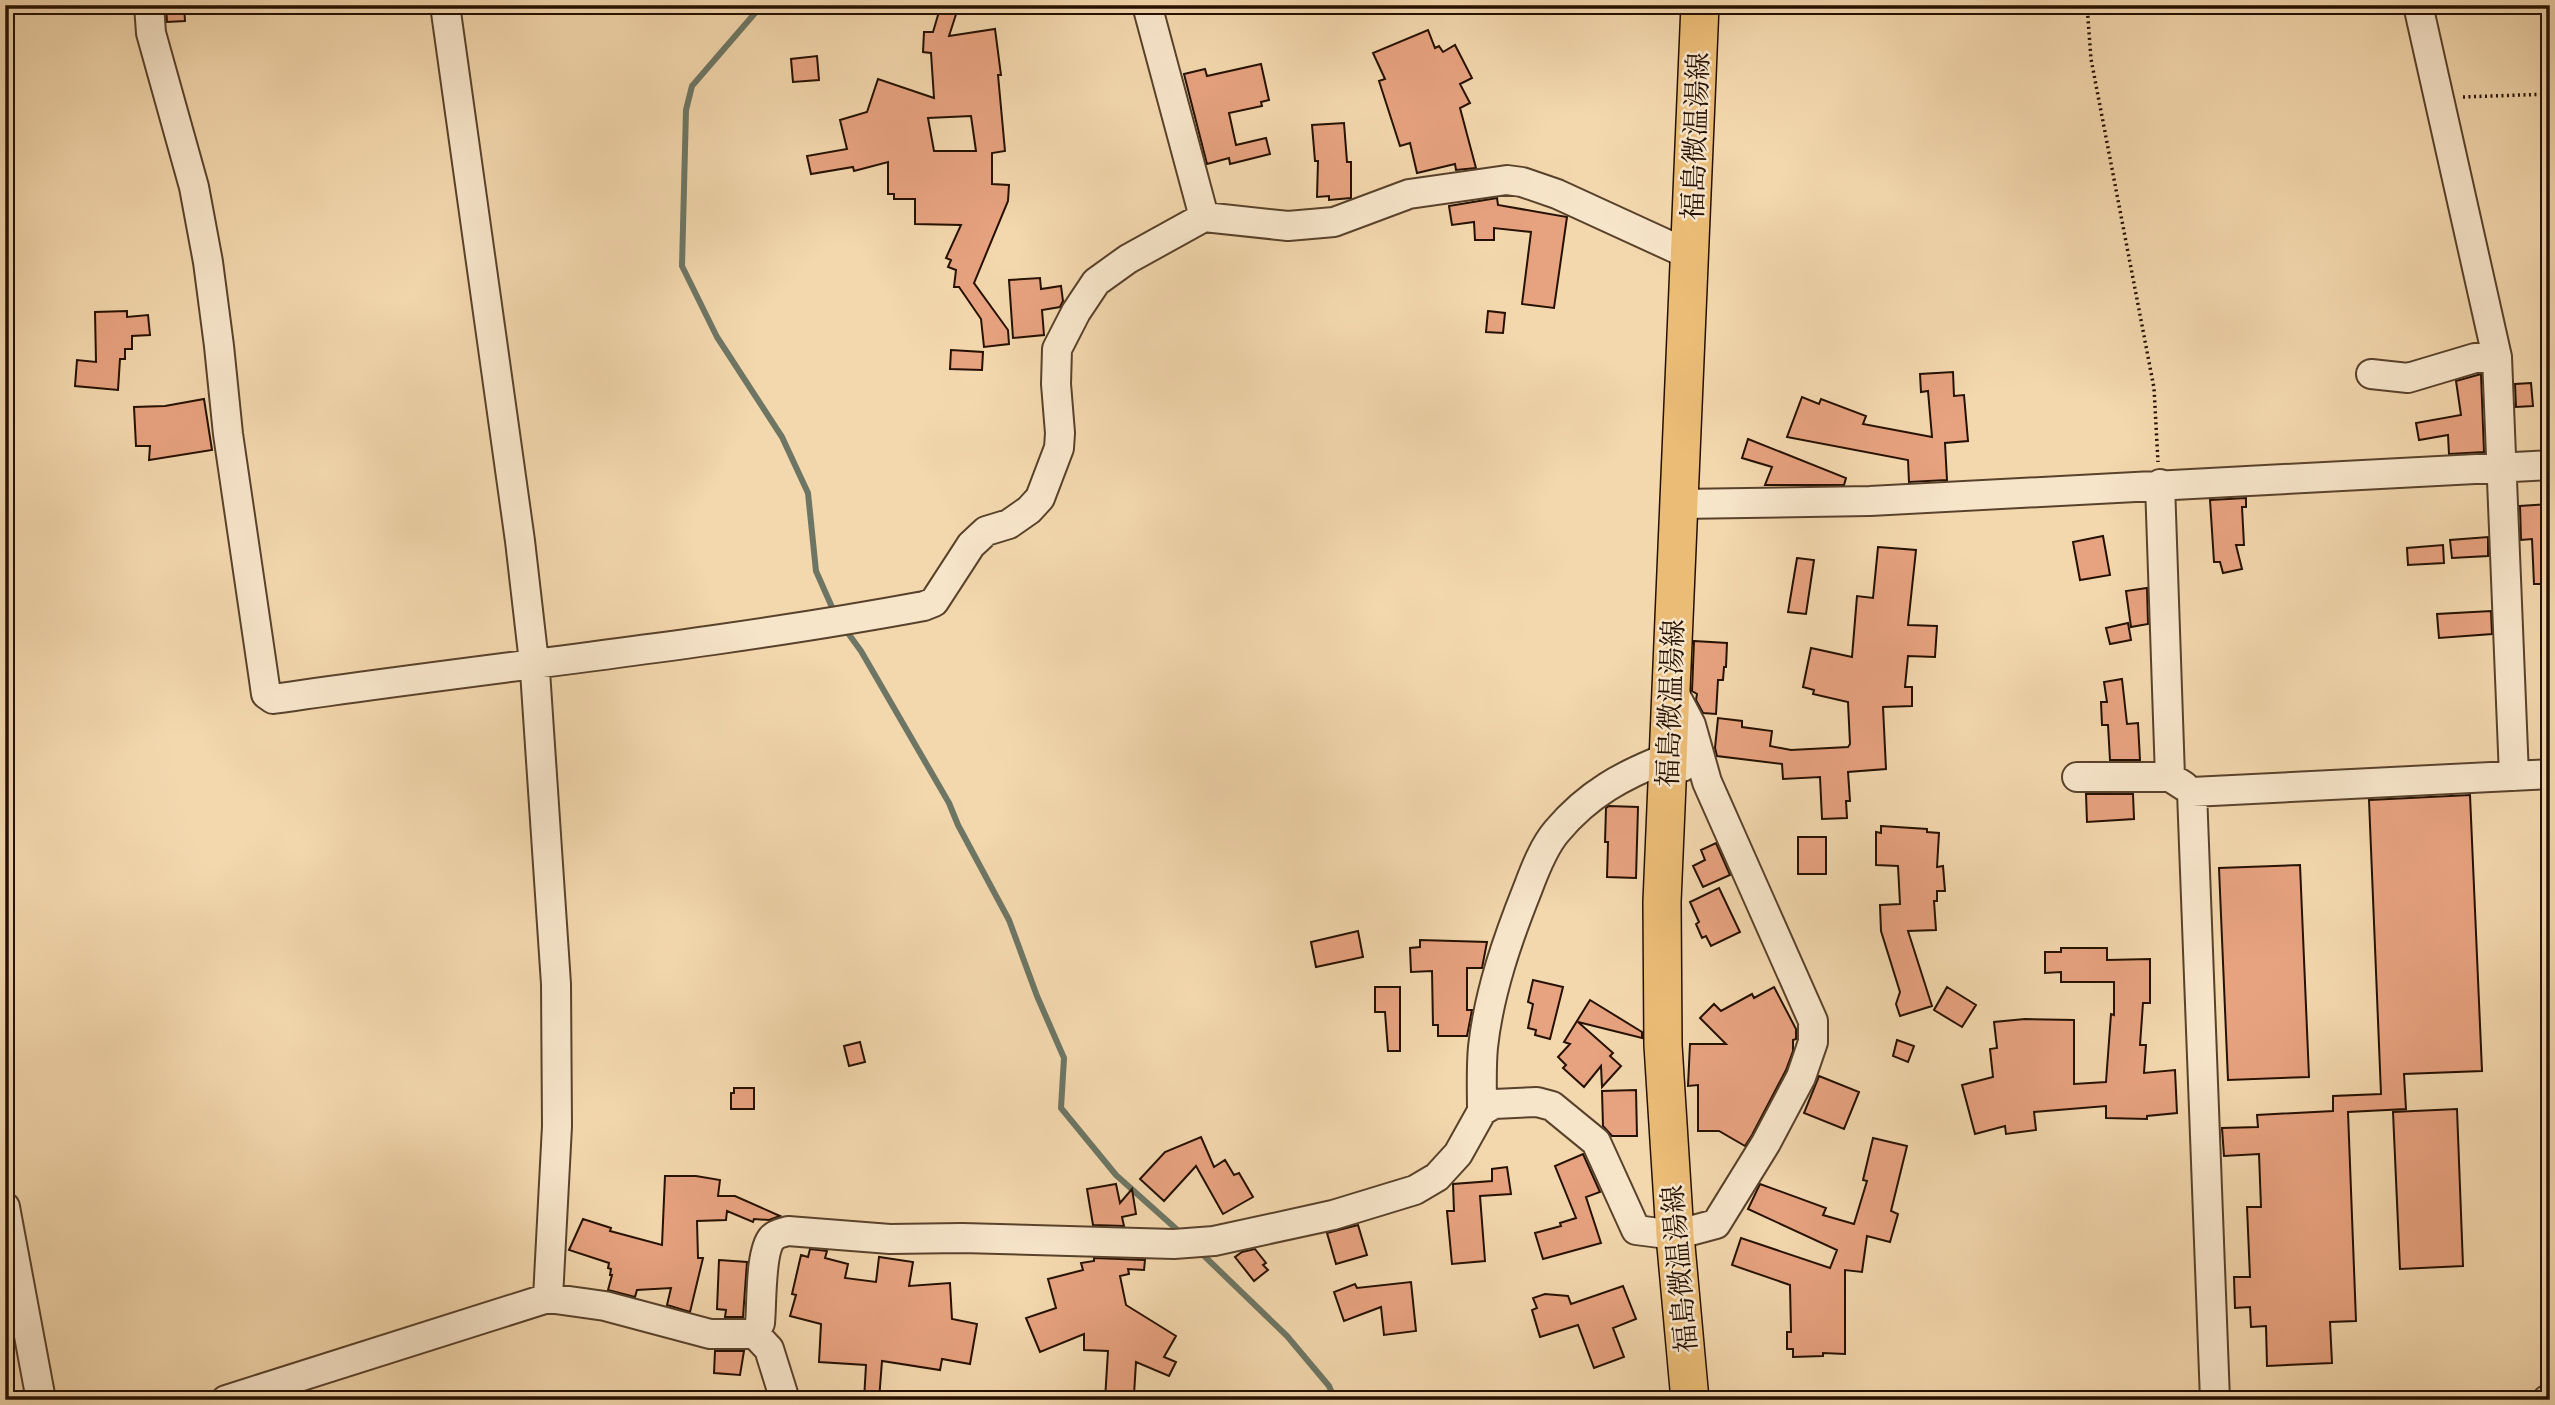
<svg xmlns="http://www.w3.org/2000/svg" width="2555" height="1405" font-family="'IM FELL English','Noto Serif JP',serif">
<rect width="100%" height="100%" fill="#f3d7ad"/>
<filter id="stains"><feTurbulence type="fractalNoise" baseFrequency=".00286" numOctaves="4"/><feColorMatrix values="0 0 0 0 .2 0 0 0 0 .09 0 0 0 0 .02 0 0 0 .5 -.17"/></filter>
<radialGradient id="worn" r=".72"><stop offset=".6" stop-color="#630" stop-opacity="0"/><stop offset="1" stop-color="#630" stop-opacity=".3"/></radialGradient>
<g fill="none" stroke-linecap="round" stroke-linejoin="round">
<!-- stream -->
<path stroke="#6d7664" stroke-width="6" d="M762,5L692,86L686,110L682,266L717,337L782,437L808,493L816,571L835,614
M845,629L861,651L949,803L958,825L1009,920L1037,996L1064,1058L1061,1108L1116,1175L1183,1235
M1198,1250L1287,1336L1329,1386L1335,1400"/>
</g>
<!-- building -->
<path fill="#e7a27f" stroke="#261100" stroke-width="2" fill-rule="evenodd" d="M166,5H184L185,21L167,22Z
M941,5H959L949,36L995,29L1001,75H998L1005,151L992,153V184L1009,185L1008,201L974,283L1008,330L1009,344L984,347L981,319L959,287H954L956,270L948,267L951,260L946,258L961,225L915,224V199H894V194H888V162L854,171L853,167L811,174L807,156L847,149L840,120L867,112L878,79L934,98L931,53L923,52L924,32H933ZM971,116L976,151H934L928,118Z
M1428,30L1435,48L1439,46L1443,52L1455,45L1472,78L1460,84L1470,103L1460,108L1476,168L1456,170L1455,164L1417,173L1410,143L1400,146L1379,81L1385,79L1373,53Z
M817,56L819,80L793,82L791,59Z
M1261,64L1269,100L1261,102L1262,106L1229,113L1236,145L1266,138L1270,154L1230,164L1229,158L1207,164L1184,74L1205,69L1207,76Z
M1344,123L1347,162H1351V198L1329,200V196L1317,197L1318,161H1315L1312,125Z
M1497,198L1498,205L1567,217L1554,308L1522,304L1531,232L1494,228V240H1475L1474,222L1452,225L1449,206Z
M1040,278L1041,289L1061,286L1063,301L1060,307L1042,310L1044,335L1013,338L1009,280Z
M127,311V317L148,315L150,335L132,336V349H125V359H120L118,390L75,386L77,360L96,362L95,312Z
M1488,311L1505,313L1503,333L1486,332Z
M951,350L983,352L982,370L950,369Z
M1953,372L1954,396L1964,395L1968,441L1945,443L1947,480L1909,482L1908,460L1787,437L1802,397L1819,404L1821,399L1866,416L1863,424L1932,437L1928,391L1921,392L1920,374Z
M2481,374L2484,452L2449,454L2448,435L2419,440L2416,423L2461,415L2456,381Z
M2531,383L2533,406L2516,407L2515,384Z
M204,399L212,450L149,460L150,446H136L134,407L165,406Z
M1748,439L1846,478L1844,485H1765L1772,467L1742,458Z
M2246,498V507H2242L2244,545H2236L2242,569L2223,573L2220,562H2214L2210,500Z
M2550,504V584H2534L2532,539L2521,540L2520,506Z
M2103,536L2110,575L2080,580L2073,542Z
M2488,537V556L2452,558L2450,540Z
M2443,545L2444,563L2408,565L2407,548Z
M1878,547L1916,550L1908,625L1937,626L1935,657L1908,656L1905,687H1912V706L1883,707L1886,769L1848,772L1850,801H1846L1847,818L1822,819L1820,777L1783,779L1782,764L1717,756L1715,748L1718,718L1742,721V727L1772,731L1770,746L1791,750L1848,747L1850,744L1848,702L1813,694L1814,690L1803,687L1811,648L1852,657L1857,596L1873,598Z
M1797,558L1814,560L1806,614L1788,612Z
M2147,588L2148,624L2131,627L2126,591Z
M2491,611L2492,634L2439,638L2437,614Z
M2128,623L2131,640L2110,644L2106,628Z
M1694,641L1727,643L1726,667H1724L1723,680H1718L1716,714L1703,713L1696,700L1697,694L1692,691Z
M2122,679L2127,724L2138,723L2140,760H2110L2108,725H2102L2101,702H2107L2104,682Z
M2086,794H2133L2134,819L2087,822Z
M2470,795L2482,1071L2404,1074L2406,1109L2348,1112L2356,1321L2330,1322L2332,1363L2267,1366L2266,1326L2251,1327L2250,1307L2235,1308L2234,1277H2250L2247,1207H2261L2259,1154L2224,1156L2222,1128L2258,1127L2257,1115L2333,1111V1096L2381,1094L2369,800Z
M1609,806L1638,807L1636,878L1607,877L1608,842H1605L1606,808Z
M1881,826L1927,829V832L1939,833L1937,867L1943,866L1945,891H1937V901H1934L1936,930L1908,931L1932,1006L1900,1016L1896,1004L1900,992L1881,931L1880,905L1900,904L1898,866L1876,865V832L1881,833Z
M1798,837H1826V874H1798Z
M1716,843L1730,875L1703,887L1693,866L1705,860L1701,850Z
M2300,865L2309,1077L2228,1080L2219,868Z
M1719,888L1740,932L1711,946L1706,936L1702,938L1696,924L1699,922L1690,902Z
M1358,931L1363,957L1316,967L1311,942Z
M1420,940L1487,942L1482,968H1467V1010H1472L1467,1036H1438V1025H1433L1432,971L1411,972L1410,948L1420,947Z
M2061,948H2107V960L2150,959V1003H2143L2140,1045H2146L2144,1073L2175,1070L2177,1113L2147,1116V1119L2106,1118V1106L2034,1112L2036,1130L2006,1134L2005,1126L1975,1134L1962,1085L1993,1077L1990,1049L1997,1048L1994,1022L2025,1019L2074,1020V1084L2106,1082L2111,1014L2114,1015V982H2061V972L2045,973V952H2061Z
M1533,980L1563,987L1550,1039L1535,1035L1536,1030L1528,1028L1533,1004L1528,1002Z
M1375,987H1400V1051H1388L1385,1012H1375Z
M1774,987L1796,1029V1039L1793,1040V1051L1786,1070L1752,1135L1745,1146L1719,1131H1698V1085L1688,1086L1690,1044H1726L1700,1018L1714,1004L1721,1011L1752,994L1754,998Z
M1947,987L1976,1005L1962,1027L1934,1010Z
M1590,1000L1642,1032V1038L1578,1022L1613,1053L1610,1056L1621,1066L1602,1087L1601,1066L1584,1087L1563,1068L1566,1065L1558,1057L1570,1044L1564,1042Z
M1897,1040L1914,1046L1908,1062L1893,1056Z
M860,1042L865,1062L849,1066L844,1046Z
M1819,1076L1859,1092L1844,1129L1804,1113Z
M734,1088H754V1109H731V1093H734Z
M1636,1090L1637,1136H1612L1603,1126L1602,1091Z
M2457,1109L2463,1266L2400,1269L2393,1112Z
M1201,1137L1214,1167L1225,1160L1234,1175L1239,1173L1253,1197L1223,1214L1196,1166L1164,1201L1140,1179L1165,1152Z
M1873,1138L1907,1146L1891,1211L1898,1214L1890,1242L1867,1236L1862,1272L1845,1270V1354L1823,1353V1356L1793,1357V1349H1787V1332H1791L1790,1285L1732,1265L1741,1238L1830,1268L1837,1250L1748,1209L1760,1184L1826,1208L1823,1215L1854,1224L1867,1181L1863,1180Z
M1583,1154L1600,1192L1586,1197L1601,1243L1543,1259L1535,1233L1561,1226L1560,1223L1576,1218L1555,1166Z
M1507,1167L1511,1194L1480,1196L1485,1261L1452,1264L1447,1211H1454L1453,1184L1492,1181V1169Z
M665,1176H696L720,1180L718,1196H735L780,1216L769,1220L754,1219L753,1222L727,1211L726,1220L697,1221L698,1258H703L690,1312L667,1305L671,1288L637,1290L635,1297L608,1290L612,1275H610L611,1269L608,1268L609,1263L569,1250L583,1219L611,1228L610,1231L662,1245Z
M1116,1184L1120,1203L1132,1189L1136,1214L1122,1217L1124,1226L1093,1225L1087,1189Z
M1358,1225L1367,1255L1336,1264L1327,1233Z
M810,1249L827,1251L825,1258L848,1264L845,1278L876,1282L879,1257L913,1262L909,1286L950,1283L952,1319L977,1324L970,1364L942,1359L940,1370L882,1361L879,1400H864L866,1365L819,1362L821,1324L790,1316L796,1295L792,1294L801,1255L808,1257Z
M1255,1249L1266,1263L1263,1265L1268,1270L1254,1281L1235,1257L1242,1252Z
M1094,1258L1145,1260L1144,1270L1128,1269L1129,1274L1120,1276L1126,1305L1176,1336L1164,1357L1176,1362L1169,1376L1136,1362L1134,1395H1129V1400H1105L1108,1351L1084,1350V1334L1040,1352L1026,1318L1056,1308L1048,1279L1083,1270L1081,1263L1094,1261Z
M719,1260L747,1262L743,1317H725L726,1310L717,1309Z
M1411,1282L1416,1331L1384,1335L1381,1307L1344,1321L1334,1292L1355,1284L1357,1288Z
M1623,1286L1636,1319L1613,1328L1624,1357L1594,1368L1578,1325L1540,1337L1532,1310L1537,1308L1533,1298L1545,1294L1568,1296L1571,1304Z
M715,1351H744L740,1375L714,1373Z"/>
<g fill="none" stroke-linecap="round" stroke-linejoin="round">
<defs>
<path id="minor" d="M149,5L151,33L194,187L208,262L219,346L228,434L263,673L266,694L273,699C490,667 709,646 924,606L934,602L971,545L986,531L1009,524L1029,510L1040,498L1059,448L1060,433L1056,384L1057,349L1076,312L1096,282L1128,259L1204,217L1288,226L1334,222L1409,194L1507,180L1522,182L1557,194L1690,255
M445,5L520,541L535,671L556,984L557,1126L548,1298
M1147,5L1204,217
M2418,5L2497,357L2514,776
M2371,374L2408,378L2475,358L2497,357
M2160,484L2170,777
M1679,504L1870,501L2550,465
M2077,777H2170L2184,786
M1482,1111C1482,1090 1481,1068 1483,1047C1489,992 1508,938 1528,888C1535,869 1544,846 1557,831C1588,794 1623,775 1667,758L1682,767
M5,1207L41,1400
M755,1334L769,1349L785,1400
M226,1400L548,1298L605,1306L710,1334H755L760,1323C762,1303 760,1252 772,1238C777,1233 782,1233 788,1231L890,1239L962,1238L1174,1244L1214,1241L1333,1215L1415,1190L1437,1177L1458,1154L1482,1111L1494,1104L1537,1102L1552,1106L1596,1142L1636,1230L1675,1235L1716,1224L1766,1143L1801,1077L1813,1042V1021L1707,782L1691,725L1671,687
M2215,1400L2192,792L2550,774
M2547,1400H2550"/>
<path id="major" d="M1690,1400L1675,1235L1663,1045L1662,902L1700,5"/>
</defs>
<!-- minor casing -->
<use href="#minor" stroke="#59422b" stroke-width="32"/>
<!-- major casing -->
<use href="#major" stroke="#261100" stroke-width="40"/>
<!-- path -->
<path stroke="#261100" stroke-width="3.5" stroke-dasharray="2 3.5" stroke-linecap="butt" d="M2087,5L2091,59L2154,388L2158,462
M2463,97L2550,94"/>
<!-- minor -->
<use href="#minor" stroke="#f7e5ca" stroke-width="28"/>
<!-- major -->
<use href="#major" stroke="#eabc76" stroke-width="37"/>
</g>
<g text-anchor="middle" stroke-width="5" stroke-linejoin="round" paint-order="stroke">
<!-- street labels -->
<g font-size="28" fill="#261100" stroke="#f7e5ca">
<text transform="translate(1695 136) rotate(-88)" y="10">福島微温湯線</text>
<text transform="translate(1670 703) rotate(-88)" y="10">福島微温湯線</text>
<text transform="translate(1679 1269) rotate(-95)" y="10">福島微温湯線</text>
</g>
</g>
<!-- margin -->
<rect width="2555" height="1405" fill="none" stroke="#f3d7ad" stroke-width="28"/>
<rect x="7" y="7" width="2541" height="1391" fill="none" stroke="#261100" stroke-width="3.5"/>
<rect x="14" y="14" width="2527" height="1377" fill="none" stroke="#261100" stroke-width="2"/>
<rect width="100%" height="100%" filter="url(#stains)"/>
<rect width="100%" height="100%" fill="url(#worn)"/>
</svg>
